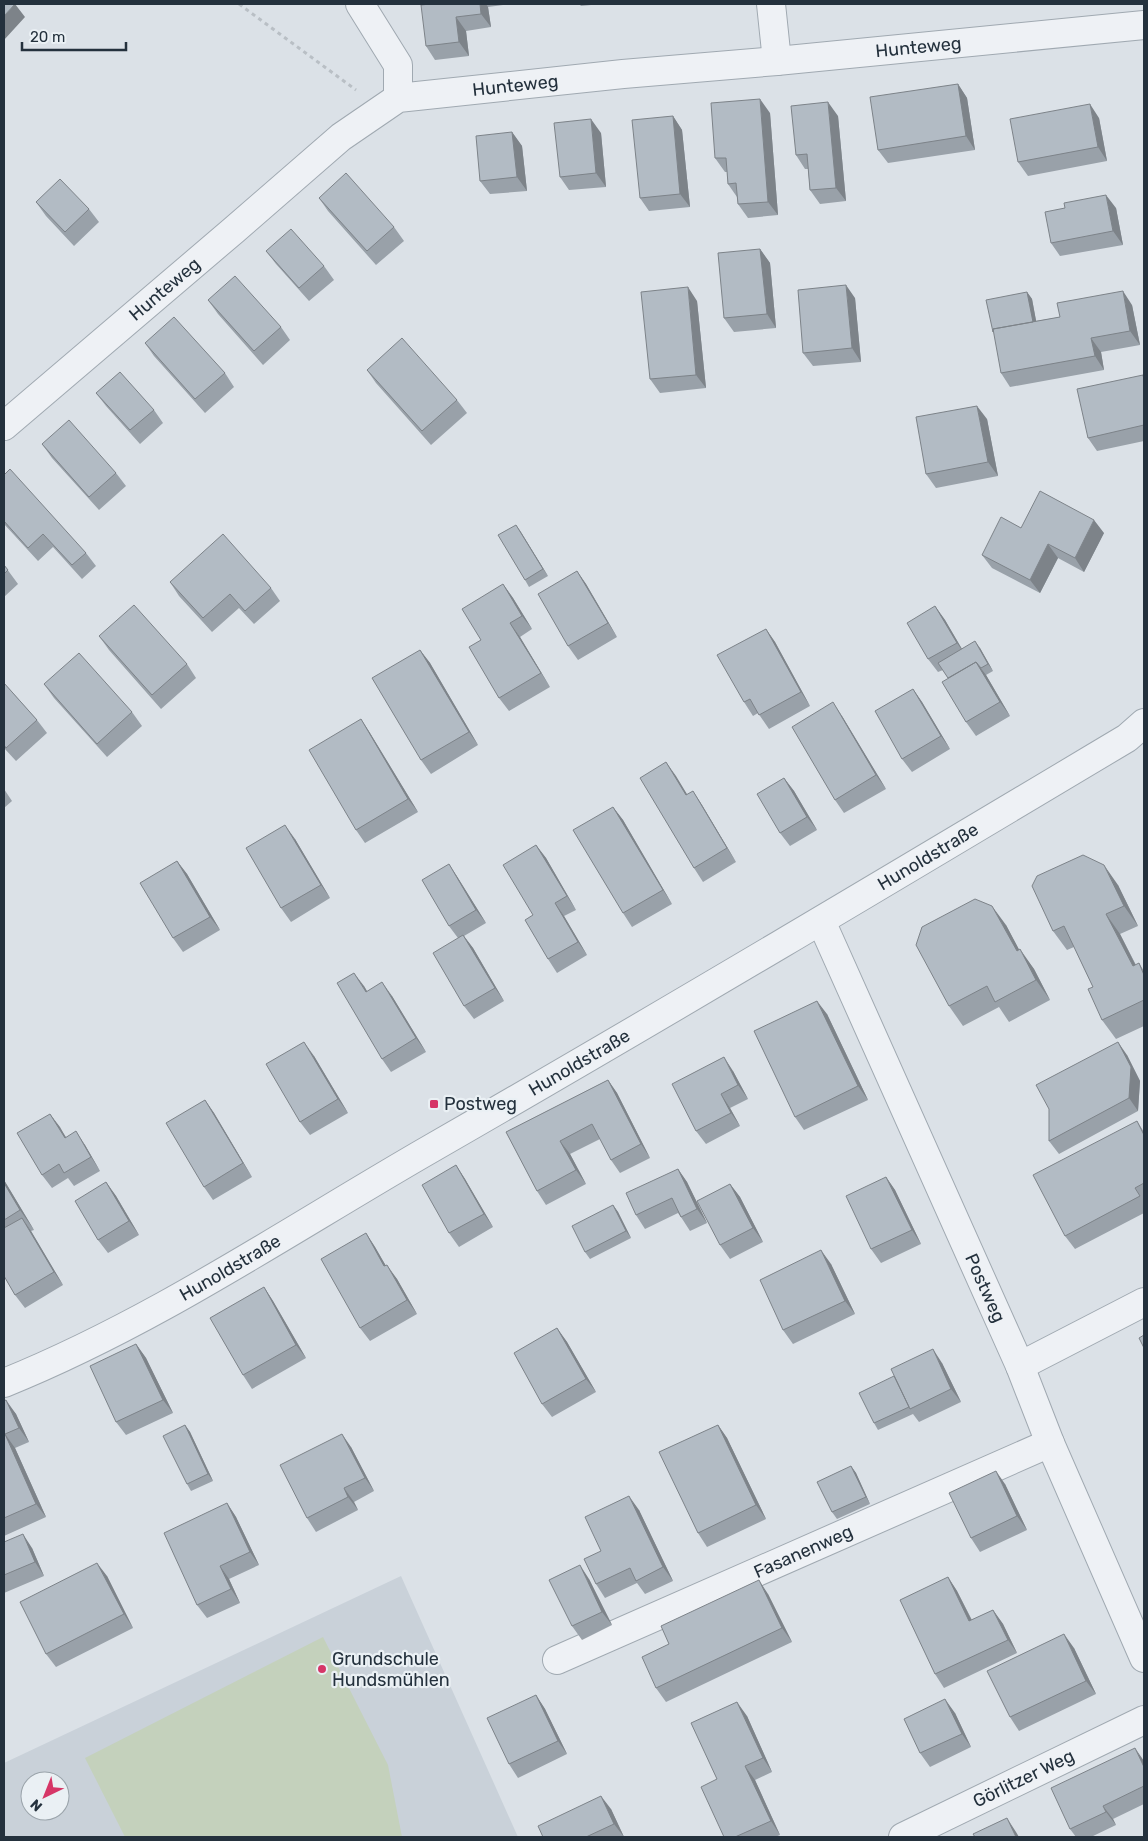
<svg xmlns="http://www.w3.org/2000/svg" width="1148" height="1841" font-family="Rubik,sans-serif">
<rect width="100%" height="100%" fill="#dbe1e7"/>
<!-- built -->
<path fill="#c9d1d9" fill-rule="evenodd" d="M401,1576L518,1837H4V1763ZM30,1781H60V1811H30Z"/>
<!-- green -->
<path fill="#c4d1bc" d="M323,1637L388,1765L402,1837H125L85,1758Z"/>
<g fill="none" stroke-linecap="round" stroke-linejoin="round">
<defs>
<g id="minor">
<path d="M360,4L398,65V98"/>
<path d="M771,4L777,61"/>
<path id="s1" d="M4,426L234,230L341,137L398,98L623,74L777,61L1144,25"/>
<path id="s2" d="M821,921L1020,1366L1050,1443L1144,1658"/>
<path d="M1020,1366L1144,1302"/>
<path id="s3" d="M557,1660L1050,1443"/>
<path id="s4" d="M903,1837L1144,1720"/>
</g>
<g id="tertiary">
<path id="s5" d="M4,1383C155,1322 291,1229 432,1148C665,1014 896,876 1127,738L1144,723"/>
</g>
</defs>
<!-- minor casing -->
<use href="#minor" stroke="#a0a9b1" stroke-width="30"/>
<!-- tertiary casing -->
<use href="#tertiary" stroke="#a0a9b1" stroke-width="30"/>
<!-- path -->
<path stroke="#b9bfc5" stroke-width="3" stroke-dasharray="4 4" stroke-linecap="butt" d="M239,4L356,90"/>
<!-- minor -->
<use href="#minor" stroke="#eef1f5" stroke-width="28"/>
<!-- tertiary -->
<use href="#tertiary" stroke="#eef1f5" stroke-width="28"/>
</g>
<!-- wall -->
<path fill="#99a1a9" d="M430,4H503V5L488,7L491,27L466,31L469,56L435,60L426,46Z
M579,4H601L581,6Z
M958,84L967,98L975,150L888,163L878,150Z
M770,113L778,215L748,218L738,204L737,197L728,184L727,172H725L715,158Z
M673,116L682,130L690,207L649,211L640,198Z
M838,116L846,201L820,204L810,190L808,169H805L796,155Z
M1099,118L1107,161L1028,176L1018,162Z
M512,132L522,146L527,191L490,194L480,181Z
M601,133L606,187L569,190L560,177Z
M319,198L394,227L404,241L376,265L328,211Z
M36,202L89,209L99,222L74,246L46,216Z
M1116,208L1123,245L1060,256L1051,243Z
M760,249L770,263L776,328L734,332L724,318Z
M266,251L324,266L334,280L309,301L276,264Z
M1027,292L1032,299L1036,321L1132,305L1140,345L1101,352L1104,370L1010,387L1001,373Z
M855,298L861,362L813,366L803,353Z
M208,300L281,327L290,340L263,365L218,314Z
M697,301L706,388L660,393L650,379Z
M145,343L225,373L234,387L205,413L154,356Z
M367,370L457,400L467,413L431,445L376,383Z
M1143,375L1144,376V441L1097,451L1088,438Z
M96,393L154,410L163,423L140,444L106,406Z
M987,419L998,476L936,488L926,474Z
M42,444L116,473L126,486L99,510L52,458Z
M4,475L86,553L96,566L82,579L53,547L38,561L4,524Z
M516,525L548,576L529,587L525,580Z
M1021,528L1104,533L1084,572L1058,558L1040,593L992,568L982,555Z
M4,565L18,584L4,597Z
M577,571L586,584L617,637L578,660L568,646Z
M170,582L271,588L280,601L254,624L239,608L212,632L179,596Z
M503,584L513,598L532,629L520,637L550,687L509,711L499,698L481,640Z
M935,606L945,620L962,649L980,648L993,671L986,675L1010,716L976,736L966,722L948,678L943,670L938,672L928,659Z
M766,629L775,642L810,706L769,729L758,713L753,716L744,702Z
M99,636L187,664L196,678L161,709L109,650Z
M420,650L430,663L478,745L431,774L421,760Z
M4,683L37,720L47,733L16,761L4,748Z
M44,684L132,712L142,726L107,757L54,698Z
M913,689L922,702L950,749L912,772L902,759Z
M842,716L886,789L844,813L835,800Z
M361,719L370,733L418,812L365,843L356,830Z
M666,762L687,795L693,791L702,805L736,862L703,882L694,868Z
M784,778L794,791L817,830L790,846L780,833Z
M4,789L12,801L4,808Z
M613,807L623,820L672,904L632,927L623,913Z
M295,839L330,898L291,922L281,908Z
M536,845L546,858L576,910L564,916L587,955L557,973L548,959L533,915Z
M177,861L187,874L220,930L183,952L173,938Z
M449,864L458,878L486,923L464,936L473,948L504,1001L474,1019L464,1006L458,938L449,926Z
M1118,885L1138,926L1120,934L1136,965L1139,963L1144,971V1026L1116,1039L1102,1020L1093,987L1074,947L1067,950L1053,931Z
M1006,925L1019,950L1034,969L1050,1000L1009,1022L999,1007L963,1026L949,1006Z
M364,986L367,992L392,996L426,1052L391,1072L382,1059Z
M827,1014L868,1100L804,1130L795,1117Z
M1127,1055L1140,1081L1138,1111L1059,1154L1049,1141Z
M314,1056L348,1113L310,1135L300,1122Z
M733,1071L748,1099L730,1108L740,1126L706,1144L696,1131Z
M608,1080L617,1093L650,1158L620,1173L611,1160L600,1139L570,1154L586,1184L546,1205L537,1191L506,1132Z
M205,1100L214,1113L252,1177L213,1200L204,1187Z
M50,1114L66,1137L85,1145L100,1171L74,1186L68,1178L52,1188L42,1175Z
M1137,1121L1144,1132V1213L1075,1249L1065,1236Z
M456,1165L465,1179L493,1227L459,1247L449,1233Z
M678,1169L687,1182L707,1223L690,1231L681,1217L678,1213L645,1229L636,1215Z
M886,1177L895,1190L921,1244L881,1263L871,1249Z
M4,1180L34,1230L31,1231L63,1285L25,1308L15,1295L4,1276Z
M106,1182L116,1196L139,1235L108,1253L98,1240Z
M730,1184L740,1197L763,1242L730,1259L720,1245Z
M613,1205L618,1212L631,1238L590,1259L585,1252Z
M366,1233L375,1247L386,1266L397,1279L417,1314L370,1341L360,1328Z
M831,1264L855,1314L793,1344L783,1330Z
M264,1287L273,1301L306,1358L252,1389L243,1375Z
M557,1328L567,1342L596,1392L552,1417L542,1404Z
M136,1344L146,1358L173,1413L126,1435L116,1422Z
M942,1363L961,1402L919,1422L913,1414L878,1430L874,1423Z
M4,1401L16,1414L29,1442L15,1448L46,1517L4,1536Z
M185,1425L190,1432L213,1481L191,1491L187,1484Z
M718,1425L727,1438L766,1519L707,1547L698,1533Z
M351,1447L374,1491L354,1502L358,1510L316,1532L307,1518Z
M851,1466L856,1473L870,1504L837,1519L832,1512Z
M1005,1484L1027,1530L980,1552L971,1538Z
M227,1503L236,1517L259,1565L229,1579L240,1603L207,1618L197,1605Z
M639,1510L673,1581L645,1594L637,1583L605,1598L596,1584L601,1551Z
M4,1542L32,1548L44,1576L4,1593Z
M107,1576L133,1628L56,1667L46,1654Z
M948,1577L957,1591L972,1620L993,1610L1003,1624L1017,1653L944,1688L935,1674Z
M589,1579L612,1625L582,1640L572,1626Z
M768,1594L792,1642L666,1702L656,1688L669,1644Z
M1074,1648L1096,1694L1019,1731L1010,1717Z
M536,1695L545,1709L567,1754L518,1778L509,1764Z
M955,1713L971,1747L930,1767L920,1753Z
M747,1716L772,1772L755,1780L780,1835L775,1837H724L717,1779Z
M1144,1761V1804L1113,1819L1116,1825L1091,1837H1076L1070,1829Z
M611,1809L624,1837H543Z"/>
<!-- shaded-wall -->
<path fill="#7d8389" d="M15,4L25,17L4,40V16Z
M480,4H486L488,7L491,27L481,14Z
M456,17L466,31L469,56L459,42Z
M958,84L967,98L975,150L966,136Z
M760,99L770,113L778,215L768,202Z
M828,102L838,116L846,201L836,188Z
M1090,104L1099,118L1107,161L1098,147Z
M673,116L682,130L690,207L680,194Z
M591,119L601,133L606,187L596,173Z
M512,132L522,146L527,191L517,177Z
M1106,195L1116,208L1123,245L1113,231Z
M760,249L770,263L776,328L767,314Z
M846,285L855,298L861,362L852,348Z
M688,287L697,301L706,388L696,375Z
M1123,291L1132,305L1140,345L1130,331Z
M1027,292L1032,299L1038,331L1033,324Z
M1091,338L1101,352L1104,370L1095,356Z
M977,406L987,419L998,476L988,462Z
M1094,520L1104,533L1084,572L1075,558Z
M516,525L521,532L548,576L543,569Z
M1048,544L1058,558L1040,593L1030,580Z
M577,571L586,584L617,637L608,623Z
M503,584L513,598L532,629L522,616Z
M935,606L945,620L966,656L957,643Z
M510,623L520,637L550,687L541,673Z
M766,629L775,642L810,706L801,692Z
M975,641L980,648L993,671L988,664Z
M420,650L430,663L478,745L469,732Z
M976,662L986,675L1010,716L1000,702Z
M913,689L922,702L950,749L941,736Z
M833,702L842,716L886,789L876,775Z
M361,719L370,733L418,812L408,799Z
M666,762L676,776L696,809L686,795Z
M784,778L794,791L817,830L807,817Z
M693,791L702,805L736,862L727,848Z
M613,807L623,820L672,904L663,890Z
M285,825L295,839L330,898L321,885Z
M536,845L546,858L576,910L567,896Z
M177,861L187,874L220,930L210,917Z
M449,864L458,878L486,923L476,910Z
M1104,865L1118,885L1138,926L1124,906Z
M555,903L564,916L587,955L578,942Z
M992,906L1006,925L1030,970L1017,951Z
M1106,914L1120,934L1144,982L1133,966Z
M463,935L473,948L504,1001L495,988Z
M1020,949L1034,969L1050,1000L1036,980Z
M354,973L364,986L376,1006L366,992Z
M382,982L392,996L426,1052L416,1038Z
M817,1001L827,1014L868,1100L858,1086Z
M304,1042L314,1056L348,1113L338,1099Z
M1118,1042L1127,1055L1140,1081L1138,1111L1129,1098Z
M724,1057L733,1071L748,1099L738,1085Z
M608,1080L617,1093L650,1158L641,1144Z
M721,1094L730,1108L740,1126L731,1113Z
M205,1100L214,1113L252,1177L243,1163Z
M50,1114L60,1127L74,1152L65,1138Z
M76,1131L85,1145L100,1171L91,1157Z
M560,1141L570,1154L586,1184L576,1170Z
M456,1165L465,1179L493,1227L484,1214Z
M678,1169L687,1182L707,1223L697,1209Z
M886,1177L895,1190L921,1244L912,1230Z
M4,1180L34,1230L20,1210L4,1183Z
M106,1182L116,1196L139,1235L129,1221Z
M730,1184L740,1197L763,1242L753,1228Z
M613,1205L618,1212L631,1238L626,1231Z
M22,1218L31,1231L63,1285L54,1272Z
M366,1233L375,1247L394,1280L384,1266Z
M821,1250L831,1264L855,1314L845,1301Z
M387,1265L397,1279L417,1314L407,1300Z
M264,1287L273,1301L306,1358L296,1345Z
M557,1328L567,1342L596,1392L586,1379Z
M136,1344L146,1358L173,1413L163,1400Z
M933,1349L942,1363L961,1402L951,1389Z
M6,1400L16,1414L29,1442L19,1428Z
M185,1425L190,1432L213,1481L208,1474Z
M718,1425L727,1438L766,1519L756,1505Z
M5,1434L15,1448L46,1517L36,1504Z
M342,1434L351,1447L374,1491L365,1478Z
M851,1466L856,1473L870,1504L866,1497Z
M996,1471L1005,1484L1027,1530L1017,1516Z
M344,1488L354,1502L358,1510L348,1497Z
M629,1496L639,1510L673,1581L663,1567Z
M227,1503L236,1517L259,1565L250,1552Z
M23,1534L32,1548L44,1576L35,1562Z
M97,1563L107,1576L133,1628L124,1614Z
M580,1565L589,1579L612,1625L602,1612Z
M220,1566L229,1579L240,1603L231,1589Z
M948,1577L957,1591L979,1635L969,1621Z
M759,1580L768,1594L792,1642L782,1628Z
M993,1610L1003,1624L1017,1653L1008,1640Z
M1064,1634L1074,1648L1096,1694L1086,1681Z
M536,1695L545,1709L567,1754L558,1741Z
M945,1699L955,1713L971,1747L962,1734Z
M737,1702L747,1716L772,1772L763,1758Z
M1135,1748L1144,1761V1767Z
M745,1766L755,1780L780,1835L771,1821Z
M601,1796L611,1809L624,1837L614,1824Z
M1103,1806L1113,1819L1116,1825L1106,1812Z
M1007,1818L1016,1832L1019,1837H1016Z"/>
<!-- building -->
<path fill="#b2bbc4" stroke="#7d8389" d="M4,4H15L4,16Z
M430,4H480L481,14L456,17L459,42L426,46L421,5Z
M958,84L966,136L878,150L870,97Z
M760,99L768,202L738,204L736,183L728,184L726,158H715L711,103Z
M828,102L836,188L810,190L807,154L796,155L791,106Z
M1090,104L1098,147L1018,162L1010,119Z
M673,116L680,194L640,198L632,120Z
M591,119L596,173L560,177L554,123Z
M512,132L517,177L480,181L476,136Z
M346,173L394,227L367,251L319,198Z
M60,179L89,209L65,232L36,202Z
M1106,195L1113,231L1051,243L1045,212L1065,208L1064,203Z
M291,229L324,266L299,288L266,251Z
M760,249L767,314L724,318L718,253Z
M235,276L281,327L254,351L208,300Z
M846,285L852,348L803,353L798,290Z
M688,287L696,375L650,379L641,292Z
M1123,291L1130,331L1091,338L1095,356L1001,373L993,329L1060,317L1057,303Z
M1027,292L1033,322L993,329V332L986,300Z
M174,317L225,373L195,399L145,343Z
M402,338L457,400L422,431L367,370Z
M120,372L154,410L130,430L96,393Z
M1143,375L1144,380V425L1088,438L1077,389Z
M977,406L988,462L926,474L916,417Z
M69,420L116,473L89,497L42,444Z
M10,469L86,553L72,565L43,534L28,548L4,521V475Z
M1040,491L1094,520L1075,558L1048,544L1030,580L982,555L1001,517L1021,528Z
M516,525L543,569L525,580L498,535Z
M223,534L271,588L245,611L230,594L203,618L170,582Z
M4,565L8,570L4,574Z
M577,571L608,623L568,646L538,594Z
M503,584L522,616L510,623L541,673L499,698L469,647L481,640L462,609Z
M134,605L187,664L152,695L99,636Z
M935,606L957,643L928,659L907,623Z
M766,629L801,692L759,715L750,699L744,702L717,655Z
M975,641L988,664L981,668L976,662L948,678L938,663Z
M420,650L469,732L421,760L372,678Z
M79,653L132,712L97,744L44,684Z
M976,662L1000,702L966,722L942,682Z
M4,683L37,720L6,748L4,745Z
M913,689L941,736L902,759L875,711Z
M833,702L876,775L835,800L792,727Z
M361,719L408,799L356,830L309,750Z
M666,762L686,795L693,791L727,848L694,868L640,778Z
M784,778L807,817L780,833L757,794Z
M613,807L663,890L623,913L573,830Z
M285,825L321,885L281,908L246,848Z
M536,845L567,896L555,903L578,942L548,959L525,920L533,915L503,865Z
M1083,855L1104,865L1124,906L1106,914L1133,966L1139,963L1144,975V1000L1102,1020L1088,989L1093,987L1064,926L1053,931L1032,886L1037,876Z
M177,861L210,917L173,938L140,883Z
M449,864L476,910L449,926L422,880Z
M975,899L992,906L1017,951L1020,949L1036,980L995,1002L987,986L949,1006L916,945L922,927Z
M463,935L495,988L464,1006L433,953Z
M354,973L366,992L382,982L416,1038L382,1059L337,983Z
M817,1001L858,1086L795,1117L754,1031Z
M304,1042L338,1099L300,1122L266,1064Z
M1118,1042L1131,1067L1129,1098L1049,1141V1109L1036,1085Z
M724,1057L738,1085L721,1094L731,1113L696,1131L672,1084Z
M608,1080L641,1144L611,1160L592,1124L560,1141L576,1170L537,1191L506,1132Z
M205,1100L243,1163L204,1187L166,1123Z
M50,1114L65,1138L76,1131L91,1157L64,1173L59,1164L42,1175L17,1133Z
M1137,1121L1144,1135V1183L1135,1188L1140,1196L1065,1236L1033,1175Z
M456,1165L484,1214L449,1233L422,1185Z
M678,1169L697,1209L681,1217L672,1198L636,1215L626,1193Z
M886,1177L912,1230L871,1249L846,1196Z
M106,1182L129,1221L98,1240L75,1201Z
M4,1183L20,1210L4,1220Z
M730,1184L753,1228L720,1245L697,1201Z
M613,1205L626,1231L585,1252L572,1226Z
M22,1218L54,1272L15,1295L4,1276V1228Z
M366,1233L384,1266L387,1265L407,1300L360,1328L321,1259Z
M821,1250L845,1301L783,1330L760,1280Z
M264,1287L296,1345L243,1375L210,1318Z
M557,1328L586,1379L542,1404L514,1353Z
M1144,1335V1348L1139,1338Z
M136,1344L163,1400L116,1422L90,1366Z
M933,1349L951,1389L910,1409L891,1369Z
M894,1376L909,1407L874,1423L859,1393Z
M6,1400L19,1428L5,1434L36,1504L4,1518V1401Z
M185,1425L208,1474L187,1484L163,1436Z
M718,1425L756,1505L698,1533L659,1452Z
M342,1434L365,1478L344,1488L348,1497L307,1518L280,1465Z
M851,1466L866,1497L832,1512L817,1482Z
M996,1471L1017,1516L971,1538L949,1493Z
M629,1496L663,1567L636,1581L630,1568L596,1584L584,1559L601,1551L585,1517Z
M227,1503L250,1552L220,1566L231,1589L197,1605L164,1533Z
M23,1534L35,1562L4,1575V1542Z
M97,1563L124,1614L46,1654L20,1602Z
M580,1565L602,1612L572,1626L549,1580Z
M948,1577L969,1621L993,1610L1008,1640L935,1674L900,1600Z
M759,1580L782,1628L656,1688L642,1657L669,1644L661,1626Z
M1064,1634L1086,1681L1010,1717L987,1671Z
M536,1695L558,1741L509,1764L487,1718Z
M945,1699L962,1734L920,1753L904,1719Z
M737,1702L763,1758L745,1766L771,1821L735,1837H724L701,1787L717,1779L691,1723Z
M1135,1748L1144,1767V1786L1103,1806L1106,1812L1070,1829L1051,1788Z
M601,1796L614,1824L586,1837H543L538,1826Z
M1007,1818L1016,1837H975L973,1834Z"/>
<!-- markers -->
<g fill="#d63667" stroke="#eaf0f4" stroke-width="2">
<rect x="429" y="1099" width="10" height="10" rx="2.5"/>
<circle cx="322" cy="1669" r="5"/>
</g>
<g text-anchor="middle" stroke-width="4.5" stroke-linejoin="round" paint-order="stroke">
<!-- street labels -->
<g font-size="18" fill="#24313d" stroke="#eaf0f4">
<text dy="6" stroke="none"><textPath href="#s1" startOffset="1036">Hunteweg</textPath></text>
<text dy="6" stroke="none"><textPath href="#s1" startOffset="631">Hunteweg</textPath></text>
<text dy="6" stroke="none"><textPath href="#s1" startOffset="211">Hunteweg</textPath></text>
<text dy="6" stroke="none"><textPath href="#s5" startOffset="1064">Hunoldstraße</textPath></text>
<text dy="6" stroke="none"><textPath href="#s5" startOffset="659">Hunoldstraße</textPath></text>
<text dy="6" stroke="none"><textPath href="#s5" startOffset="254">Hunoldstraße</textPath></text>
<text dy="6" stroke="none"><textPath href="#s2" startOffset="402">Postweg</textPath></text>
<text dy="6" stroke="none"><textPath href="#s3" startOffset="269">Fasanenweg</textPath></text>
<text dy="6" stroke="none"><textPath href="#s4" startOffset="134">Görlitzer Weg</textPath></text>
</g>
<!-- poi labels -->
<g font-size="18" fill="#24313d" stroke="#eaf0f4" text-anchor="start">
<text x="444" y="1110">Postweg</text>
<text x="332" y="1665">Grundschule<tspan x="332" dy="21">Hundsmühlen</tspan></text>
</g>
</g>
<!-- border -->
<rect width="1148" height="1841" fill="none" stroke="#24313d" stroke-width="10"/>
<!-- north arrow -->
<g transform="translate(45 1796) rotate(223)"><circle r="24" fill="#eaf0f4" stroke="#9ba4ab"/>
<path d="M0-4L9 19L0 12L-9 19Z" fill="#d63667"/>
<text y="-8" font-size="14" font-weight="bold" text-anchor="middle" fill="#24313d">N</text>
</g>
<!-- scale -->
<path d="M22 42v8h104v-8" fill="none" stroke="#24313d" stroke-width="2.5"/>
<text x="30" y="42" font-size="15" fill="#24313d" stroke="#eaf0f4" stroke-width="4" paint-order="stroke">20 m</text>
</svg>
